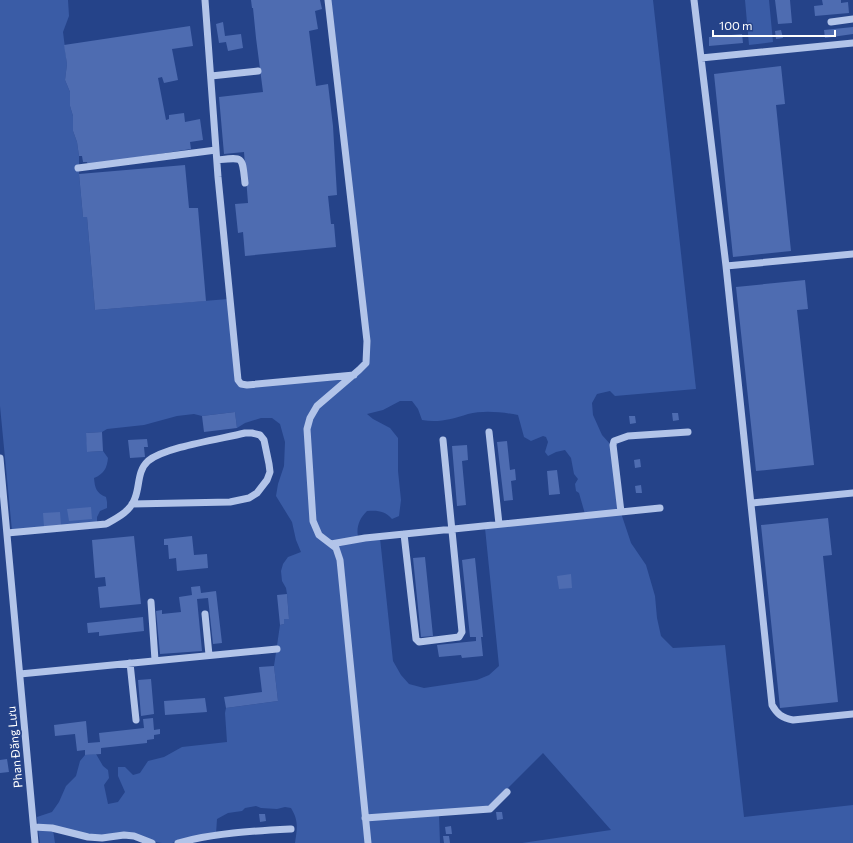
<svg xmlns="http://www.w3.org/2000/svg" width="853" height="843" font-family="Commissioner,sans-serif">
<rect width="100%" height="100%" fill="#254389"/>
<!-- green -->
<path fill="#3a5ca6" d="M0,0H68L69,16L63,32L67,64L65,80L70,92V106L73,116V131L77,142L79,156V174L83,217H87L95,310L228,299L240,385L348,377L309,417L312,522L337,553L366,843H295C297,829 299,821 291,808L285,807L277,809L261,808L256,806L245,808L242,811L228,813L217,819L216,834L190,838L172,843H162L148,841L135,835L102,837L38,826L37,817L52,812L59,802L66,786L76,776L80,761L85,755L96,754L103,766L108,770L109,778L104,785L108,804L118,802L125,792L118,776V767H125L133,775L140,773L148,761L164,757L182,747L227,742L225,713L226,708L278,701L274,666L280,625L284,624V619H289L287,594L286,588L282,581L281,571L283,564L288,557L301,552L296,540L292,522L276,496L278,484L284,466L285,442L280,424L272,418H261L245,423L237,428L235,412L202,416L194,414L177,416L144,425L107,429L102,432L86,433L88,452L103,451L108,458C107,468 104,474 94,478C95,488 96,493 106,497L107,502V508L100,511L97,517V523L12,531L0,406Z
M330,0H653L696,389L615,396L610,391L597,394L592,403L593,415L602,435L611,445L618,510L585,514L579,493L576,491L575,484L578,479L574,474L571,458L565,450L556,452L548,456L545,452L548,442L546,437L543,436L531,441L524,437L518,415C502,412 484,410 468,414C452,419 439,423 422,420L418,409L412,401H400L383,410L367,414L373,419L390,428L398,438V471L401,500L399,516L392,519C385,511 378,510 367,511C360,518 356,526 358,537L332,542L321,534L315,521L309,429L312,418L318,408L367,363Z
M745,0H769L773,42L749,45Z
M621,513L631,543L646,565L655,596L657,618L661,636L673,648L725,645L744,817L853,805V843H522L611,830L543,753L489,807L367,816L335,545L380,538L393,661L401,675L409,684L424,688L477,680L489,675L499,666L485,528Z
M439,815L440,843H370L367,819Z
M38,829L53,830L55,843H40Z"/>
<!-- building -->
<path fill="#4e6cb1" d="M251,0H320L322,9L315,11L318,29L309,31L316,86L328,84L333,126L337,195L328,196L331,224H334L336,247L245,256L243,232L238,233L235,204L248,203L244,152L224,154L219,97L263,92L256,38L253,8H252Z
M775,0H790L792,23L778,24Z
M822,0H841V3L848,2L849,13L815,16L814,6L823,5Z
M223,22L225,36L241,34L243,48L228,51L226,42L219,43L216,24Z
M190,26L193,46L172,49L178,80L164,83L162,77L158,78L166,120L169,119V115L184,113L185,122L200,119L203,140L190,142L191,149L88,165L87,162H83L82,156H79L77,142L73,131V116L70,106V92L65,80L67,64L64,45Z
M853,27V34L825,38L824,30Z
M781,30L783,38L776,39L775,31Z
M742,34L743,43L709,46V37Z
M781,66L785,104L776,105L791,251L733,257L714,74Z
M185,165L189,208H198L206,301L95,310L87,217H83L79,174Z
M805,280L808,309L797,310L814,465L756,471L736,287Z
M235,412L237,428L204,432L202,416Z
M672,413H678L679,420L673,421Z
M629,416H635L636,423L630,424Z
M102,432L103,451L87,452L86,433Z
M147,439L148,447H144L145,457L130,458L128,440Z
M507,441L510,470L515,469L516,480L511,481L513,500L504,501L497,442Z
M467,445L468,460L462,461L466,505L457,506L452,446Z
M640,459L641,467L635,468L634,460Z
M557,470L560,494L549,495L547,471Z
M641,485L642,493H636L635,486Z
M91,507L92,519L69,521L67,509Z
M60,512L61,525L44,527L43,513Z
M828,518L832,555L823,556L838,702L780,708L761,525Z
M134,536L141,604L100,608L98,587L106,586L105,577L95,578L92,540Z
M192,536L194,555L207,554L208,568L177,571L176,558L169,559L168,545H164V539Z
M425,557L433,636L421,637L413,558Z
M475,558L483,637H481L483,656L462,658L461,655L439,657L437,645L476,641V637H470L462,560Z
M571,574L572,588L559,589L557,576Z
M200,586L201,593L216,591L222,643L213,644L208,598L197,599L202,651L160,654L156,611L162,610V614L181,612L179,597L192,595L191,587Z
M287,594L289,619H284V624L280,625L277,595Z
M143,617L144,631L99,636V632L88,633L87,623Z
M274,666L278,701L226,708L224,697L262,692L259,667Z
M151,679L154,714L141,716L138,680Z
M205,698L207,712L165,715L164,701Z
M153,718L154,730L160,729V734L154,735V739L147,740V743L101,748V754L85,755V750L77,751L75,734L55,736L54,725L86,721L88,743L100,742L99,733L144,728L143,719Z
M7,759L9,772L0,773V760Z
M496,812H502L503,819L497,820Z
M259,814H265L266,821L260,822Z
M451,826L452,834H446L445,827Z
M443,836H449L450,843H444Z"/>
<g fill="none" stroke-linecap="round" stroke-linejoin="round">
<!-- minor -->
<path stroke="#b2c4e9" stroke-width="7" d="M205,0L218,177L238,380L241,384L247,385L354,375
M328,0L367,341L366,363L359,370L317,406L310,418L307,429L313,521L319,535L336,548L340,560L368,843
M694,0L701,58
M831,22L853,19
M853,43L701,58L726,266L772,705C777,714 782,718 793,720L853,714
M211,76L258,71
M217,160C244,157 242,156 245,183
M78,168L216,150
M726,266L853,254
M489,432L499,524
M0,458L35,843
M752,503L853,493
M621,512L613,445L614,441L628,436L688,432
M7,533L106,524C117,518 131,511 135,498C140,486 137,471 148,461C165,447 221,439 245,433H252L260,435L264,440L269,464L270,472L267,480L257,493L249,498L230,502L132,504
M404,534L416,639L419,642L459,637L462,632L443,440
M331,544L365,538L660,508
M151,602L155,660
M205,614L209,655
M130,663L136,720
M20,674L277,649
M365,818L490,809L507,792
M34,827L52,828L88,837L102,838L124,835L134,836L152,843
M178,843C214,833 253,831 291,829"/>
</g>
<g text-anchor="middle" stroke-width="3.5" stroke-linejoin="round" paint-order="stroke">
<!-- street labels -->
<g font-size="12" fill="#fff" stroke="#254389">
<text transform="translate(15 747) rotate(-95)" y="4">Phan Đăng Lưu</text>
</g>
</g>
<!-- scale -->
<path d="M713 30v6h122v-6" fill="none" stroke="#ffffff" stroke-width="2"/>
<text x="719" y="30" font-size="12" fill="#ffffff" stroke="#254389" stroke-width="3" paint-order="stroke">100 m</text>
</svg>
